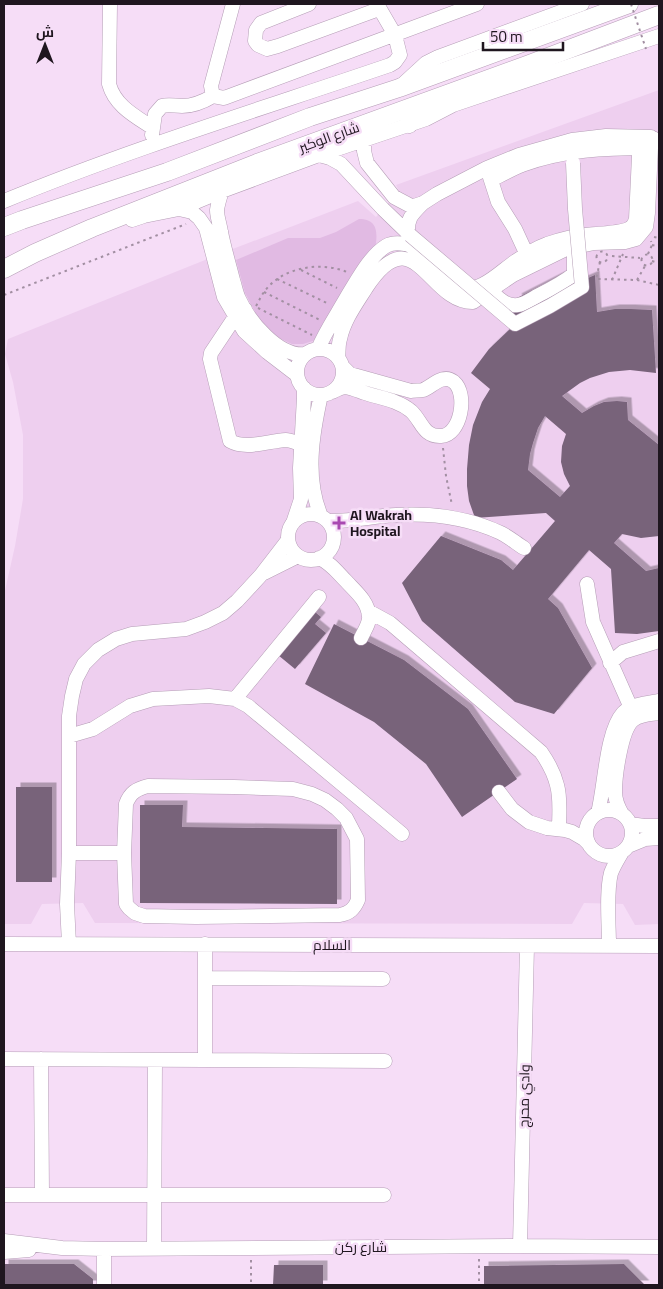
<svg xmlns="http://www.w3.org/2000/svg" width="663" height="1289" font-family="Georgia,Cairo,serif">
<defs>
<filter id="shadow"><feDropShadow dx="4.5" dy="-4.5" stdDeviation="0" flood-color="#0004"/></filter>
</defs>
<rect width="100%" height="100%" fill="#f6ddf7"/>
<!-- built -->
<path fill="#eecfef" d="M659,90V924L635,925L623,904L584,903L572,924L95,923L83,903L42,904L31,924H4V595L15,546L23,499V435L13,382L5,354L8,339L225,252L358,201L376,217L399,191L396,185Z"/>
<!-- green -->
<path fill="#e1bae3" d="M359,219C378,219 378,233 375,249L320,334L313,341L303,344H292L279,338L261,323L245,293L236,260L288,238H320L336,232Z"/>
<!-- building -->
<path fill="#78637a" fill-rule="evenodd" filter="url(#shadow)" d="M568,272L574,284L595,275L597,312L615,309H631L652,310L656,373L630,370L609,372L590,378L580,383L562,396L582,413L594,406L604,402L617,401L627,402L628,420L659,445V536L641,538L622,534L614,543L646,571L659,568V631L637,634L615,633L611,569L589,550L548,599L558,608L592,668L554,714L515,702L422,621L402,583L441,536L501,560L513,570L555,521L546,513L475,518L469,501L467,486V469L469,445L473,425L482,402L490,389L471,373L489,349L510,329L502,319L523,308L517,298ZM545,416L566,434L562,446L561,462L564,474L570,486L560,497L528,470L530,454L533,443L538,428Z
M315,612L321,617L315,624L326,633L295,669L278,655Z
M334,624L404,660L468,709L517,779L462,817L426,764L374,722L305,684Z
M16,787H52V882H16Z
M140,805H183L182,827L337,829V904L140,903Z
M4,1264H74L93,1279V1285H4Z
M624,1264L645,1285H484V1266Z
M274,1265H323V1285H273Z"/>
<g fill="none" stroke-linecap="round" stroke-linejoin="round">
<defs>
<path id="minor" d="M110,4L109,84C115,106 135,116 153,128
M233,4L211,86L213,96L224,98L477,4
M309,4L261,23L256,30L255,41L258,45L267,49L278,46L379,9
M402,85L426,63L438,57L582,4
M152,135L155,114L162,106C169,104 175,106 182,106C194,106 203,102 213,96
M364,139V151L367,163L394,197L411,206H414L423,203L437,194L487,168L519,155L572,140L606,136L651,137
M319,155L330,158L341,164L383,209L410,235
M488,171L498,202L515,229L527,255
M491,180C501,175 512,169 522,165C563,150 605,148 648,148
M222,191C220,197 218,203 217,210C217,217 220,225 221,232C224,248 229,264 233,280C235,286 236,293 239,299C249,321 279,358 306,354
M4,201C130,149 261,109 390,65L395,62L400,55L395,35L377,4
M179,209L192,212L199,218L206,228L224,297L244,331L267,352L297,375
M132,220L144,216L179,209L222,191L319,155L426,119L453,105L659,36
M408,234C407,218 412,214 423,203
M487,283C493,294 504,307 518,305C525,304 533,298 539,295C551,289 563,283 574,274V255
M245,309L235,317L211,353L210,359L230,441C246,450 268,441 286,440C291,440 296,443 301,444
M318,349C326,330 338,313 348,295C358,279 370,256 386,246C391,243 399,243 405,244C420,247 447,275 460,287C479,294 499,273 513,263C523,256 536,248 547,244C559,240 572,236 585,235C594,234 623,233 630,228C634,226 635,222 636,219L639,156L642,137
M297 372a23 23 0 1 1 46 0a23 23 0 1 1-46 0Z
M338,358C339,351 338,345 340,339C344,320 356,304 366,288C415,214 428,303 473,302L513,275L566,249L594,243L625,242L636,239L646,227L648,213L651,148L653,138
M332,392C336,390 342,387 346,387C352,388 359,391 365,393C380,398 398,400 411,411C422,421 423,437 441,436C461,435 468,394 454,382C443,373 433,386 423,390C419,391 415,390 411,391L350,374L343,367
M288 537a23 23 0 1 1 46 0a23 23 0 1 1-46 0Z
M321,516C305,478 312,435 321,395
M328,521C351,522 373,516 396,515C432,513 469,518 501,533C509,537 516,543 524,548
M293,523L301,499L300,468L304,398V388
M319,558C331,563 337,572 346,581C355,591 368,601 369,616C370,623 364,631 361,638
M264,573L298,556
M587,584L593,622L631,708
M368,611L390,623L541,752C548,762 554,773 557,785C561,799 559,815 559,829
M610,663L623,652L659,641
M235,699L319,597
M69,736L93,729L130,706L153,699L209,696L235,699L248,706L402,834
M148,786L234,787L293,789L312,794L325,800L337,809L346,818L357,839L358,900C354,909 350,913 340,915L196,917L144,916L135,913L129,908L126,904L124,853L126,804C130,793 136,789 148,786Z
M499,792L512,809L529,822L547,828L565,830L572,832L584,839L589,844
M586 833a23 23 0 1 1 46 0a23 23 0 1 1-46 0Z
M598,813C605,786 606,732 623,713C632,704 648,703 659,701
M622,814C618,807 615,800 615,792C615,776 621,730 633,720C640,714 651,714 659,713
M630,824L644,826H659
M628,846L645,839L659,838
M69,853H124
M4,944L659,946
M69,944L67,904L69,853V716L72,696L76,679L84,664L98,650L116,639L132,634L186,629L205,622L223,613L237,601L261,575L288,540
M609,946C609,925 606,892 611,873C614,865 618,859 622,852
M205,978L383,979
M4,1059L385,1061
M41,1059L42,1195
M205,1060V944
M4,1195H384
M4,1241L62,1248L104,1249L520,1246L659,1247
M520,1246L527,946
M154,1248L155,1060
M4,1252L29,1250
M104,1285V1249"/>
<path id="major" d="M409,124L425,102
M4,227L22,220L167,172L310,117L399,88L629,4
M4,269L35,253L92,228L257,163L527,65L659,15"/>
</defs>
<!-- minor casing -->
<use href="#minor" stroke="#b59eb6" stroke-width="15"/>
<!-- major casing -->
<use href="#major" stroke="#b59eb6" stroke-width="19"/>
<!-- path -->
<path stroke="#a28fa2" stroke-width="2" stroke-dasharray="2.5 4" stroke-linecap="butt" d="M654,237L659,238
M652,245L657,246L659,245
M596.5 257a5.5 5.5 0 1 1 11 0a5.5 5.5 0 1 1-11 0Z
M648,254L652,245L651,241
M641.5 260a5.5 5.5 0 1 1 11 0a5.5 5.5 0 1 1-11 0Z
M612,256L640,258
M652,261L659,263
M600,262L596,279L637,280L659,285
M301,270L337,288
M277,279L329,304
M612,280L623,254
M637,280L645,266
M264,292L320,320
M4,295L186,224
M256,306C259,301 261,296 264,292C282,267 320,261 347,272
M258,308L312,335
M443,448L446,476L452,505
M479,1259V1285
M251,1260V1285"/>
<!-- minor -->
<use href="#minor" stroke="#fff" stroke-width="14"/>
<!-- major -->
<use href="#major" stroke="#fff" stroke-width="18"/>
<defs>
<path id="minor-bridge" d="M410,235L515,324L550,306L582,287L575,209L573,163"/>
</defs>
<!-- minor-bridge casing -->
<use href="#minor-bridge" stroke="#b59eb6" stroke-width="15" stroke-linecap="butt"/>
<!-- path-bridge -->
<path stroke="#a28fa2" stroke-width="2" stroke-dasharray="2.5 4" stroke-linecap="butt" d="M631,4L646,49"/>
<!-- minor-bridge -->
<use href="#minor-bridge" stroke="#fff" stroke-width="14"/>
</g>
<!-- markers -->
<path fill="#a949b1" stroke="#f6ddf7" stroke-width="2" d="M336.5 515.5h5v5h5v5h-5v5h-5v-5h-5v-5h5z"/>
<g text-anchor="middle" stroke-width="5" stroke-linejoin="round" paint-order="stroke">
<!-- street labels -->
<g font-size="14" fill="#1f161f" stroke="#f6ddf7">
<text transform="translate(329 137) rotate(-20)" y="5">شارع الوكير</text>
<text x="332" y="950">السلام</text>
<text transform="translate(524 1096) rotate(-89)" y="5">وادي محرج</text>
<text x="361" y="1252">شارع ركن</text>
</g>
<!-- poi labels -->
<g font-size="14" font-weight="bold" fill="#1f161f" stroke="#f6ddf7" text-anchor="start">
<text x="350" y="520">Al Wakrah<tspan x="350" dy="16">Hospital</tspan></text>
</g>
</g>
<!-- border -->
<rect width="663" height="1289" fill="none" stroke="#1f161f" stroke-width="10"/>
<!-- north arrow -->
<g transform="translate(45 45)" stroke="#f6ddf7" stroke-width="4" paint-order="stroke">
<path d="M0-4L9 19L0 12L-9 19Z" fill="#1f161f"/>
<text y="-8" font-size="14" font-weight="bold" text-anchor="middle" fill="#1f161f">ش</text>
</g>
<!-- scale -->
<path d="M483 42v8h80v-8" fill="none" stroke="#1f161f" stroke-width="2.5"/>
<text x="490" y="42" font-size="15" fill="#1f161f" stroke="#f6ddf7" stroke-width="4" paint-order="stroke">50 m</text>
</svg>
